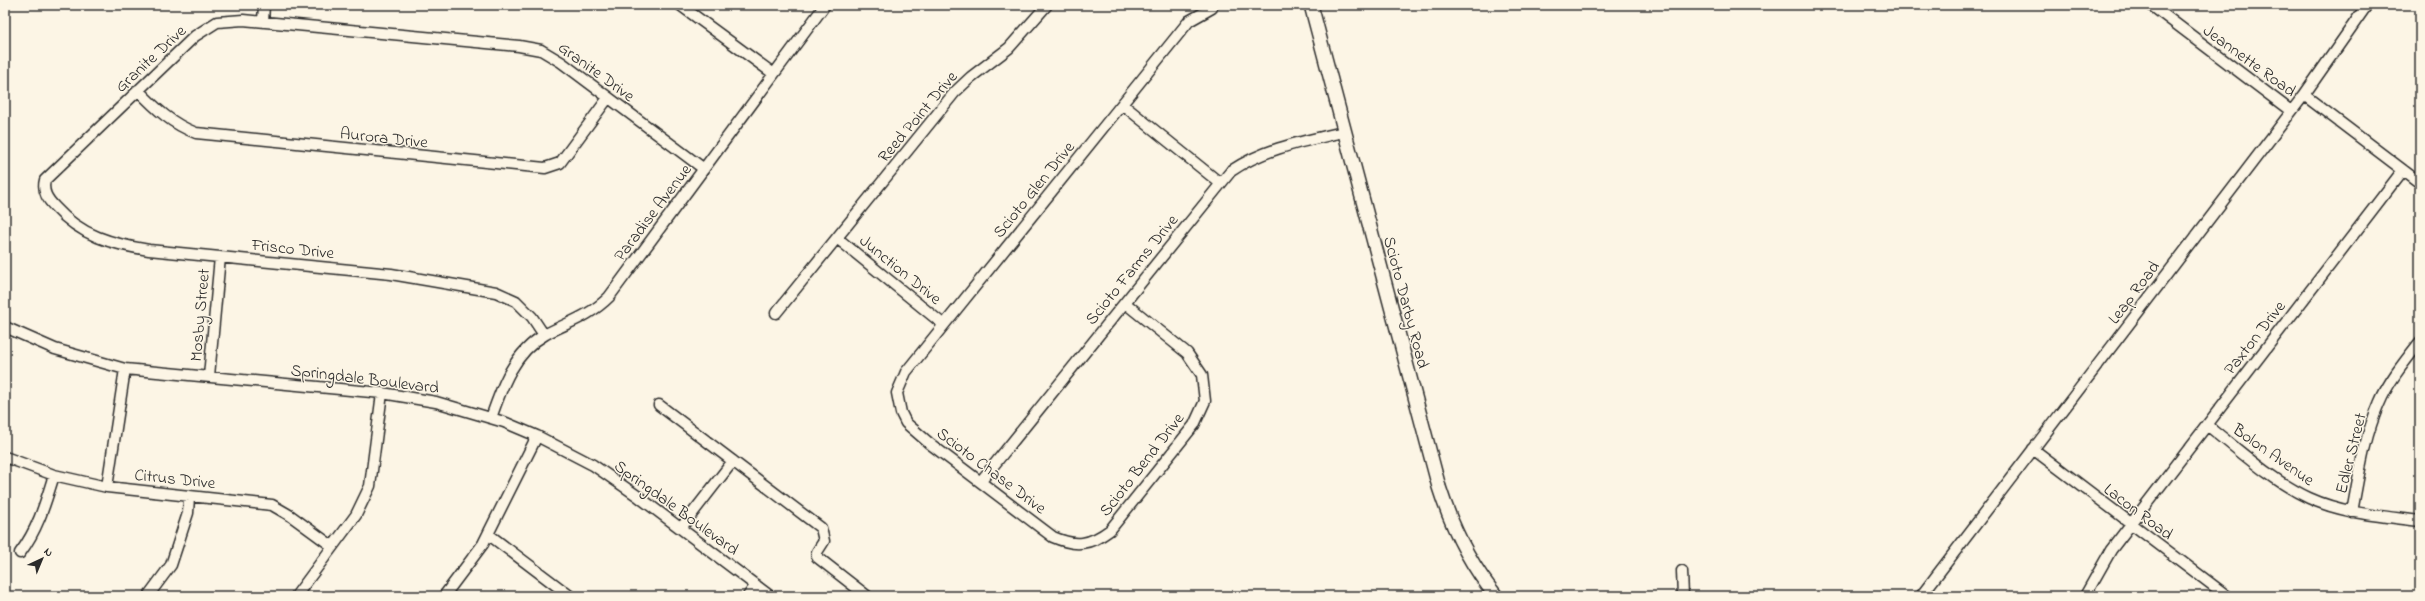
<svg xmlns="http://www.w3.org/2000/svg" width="2425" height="601" font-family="'Indie Flower',sans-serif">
<rect width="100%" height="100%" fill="#fcf5e5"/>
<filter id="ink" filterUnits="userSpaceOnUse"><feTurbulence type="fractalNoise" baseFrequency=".025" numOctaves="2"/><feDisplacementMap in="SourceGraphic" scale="8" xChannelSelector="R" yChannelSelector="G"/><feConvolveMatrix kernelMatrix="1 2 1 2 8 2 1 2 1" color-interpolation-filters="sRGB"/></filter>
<g filter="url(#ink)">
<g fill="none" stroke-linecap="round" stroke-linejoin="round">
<defs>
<path id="minor" d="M680,5L774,74
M2151,5L2291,111
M263,22L264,5
M138,90C156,109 172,124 196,133L545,168L560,163L608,98
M2304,95L2420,183
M1122,104L1220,183
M837,238L944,325
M1125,303L1187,353L1202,375L1205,401L1194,425L1110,530C1090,545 1076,547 1053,537L929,443L906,423L901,413L897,393L906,372L1189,21L1212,8
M776,313L955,92L971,77L1009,48L1047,5
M5,327L55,349L125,369L382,393L436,402L504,422L537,436L593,465L639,497L770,596
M544,335L532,317L516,301L496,292L391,274L149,250C112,244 81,236 55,207C47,199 42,191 45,180L195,36L217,22L243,20L519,46L541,50L561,62L704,169
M209,376L220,257
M659,405L821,528L824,541L817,552V557L867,596
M491,418C502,386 514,352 546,334C569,322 590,316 609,297L825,5
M2207,425C2239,450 2272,481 2309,498C2344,514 2383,516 2420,521
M2033,449L2227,596
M5,457L54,475L107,487L272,505L291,516L332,546
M981,481L1231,171C1265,148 1305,141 1343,132
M107,487L125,369
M2352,512C2359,475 2364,438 2379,404C2388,382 2405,361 2420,342
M681,528L733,461
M488,534L570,596
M20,553C38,529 45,504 54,475
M1682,571L1683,596
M148,596L171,565L188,513L189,497
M296,596L356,515L370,486L382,393
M444,596L483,544L537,436
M748,596L756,585
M1921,596L2304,95L2367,5
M2085,596L2111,550L2403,170"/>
<path id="major" d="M1311,5L1439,487C1452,528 1469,563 1496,596"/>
</defs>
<!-- minor casing -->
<use href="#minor" stroke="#2b2b2b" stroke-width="13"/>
<!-- major casing -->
<use href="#major" stroke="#2b2b2b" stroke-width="16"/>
<!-- minor -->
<use href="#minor" stroke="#fcf5e5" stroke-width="10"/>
<!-- major -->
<use href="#major" stroke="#fcf5e5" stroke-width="13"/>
</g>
</g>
<g text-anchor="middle" stroke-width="3" stroke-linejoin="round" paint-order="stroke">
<!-- street labels -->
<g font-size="17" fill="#2b2b2b" stroke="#fcf5e5">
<text transform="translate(150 58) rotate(-43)" y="6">Granite Drive</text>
<text transform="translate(2250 60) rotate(36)" y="6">Jeannette Road</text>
<text transform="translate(597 71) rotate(36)" y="6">Granite Drive</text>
<text transform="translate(917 116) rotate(-50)" y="6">Reed Point Drive</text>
<text transform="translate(384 137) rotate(6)" y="6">Aurora Drive</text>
<text transform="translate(1033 189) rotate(-51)" y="6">Scioto Glen Drive</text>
<text transform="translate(652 212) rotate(-53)" y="6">Paradise Avenue</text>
<text transform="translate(293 248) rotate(6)" y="6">Frisco Drive</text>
<text transform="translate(901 269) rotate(39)" y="6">Junction Drive</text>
<text transform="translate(1131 269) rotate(-51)" y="6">Scioto Farms Drive</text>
<text transform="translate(2133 292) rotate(-53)" y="6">Leap Road</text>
<text transform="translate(1407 302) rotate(75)" y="6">Scioto Darby Road</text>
<text transform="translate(199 315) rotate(-85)" y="6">Mosby Street</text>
<text transform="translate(2254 337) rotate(-52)" y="6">Paxton Drive</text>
<text transform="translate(365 378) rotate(7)" y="6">Springdale Boulevard</text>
<text transform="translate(2350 453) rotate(-76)" y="6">Edler Street</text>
<text transform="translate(2274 454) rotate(35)" y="6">Bolon Avenue</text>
<text transform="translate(1141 464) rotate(-52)" y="6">Scioto Bend Drive</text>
<text transform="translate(992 470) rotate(37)" y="6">Scioto Chase Drive</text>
<text transform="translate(175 478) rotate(6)" y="6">Citrus Drive</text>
<text transform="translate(677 507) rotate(36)" y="6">Springdale Boulevard</text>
<text transform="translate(2139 511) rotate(37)" y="6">Lacon Road</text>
</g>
</g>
<!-- margin -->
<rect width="2425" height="601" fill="none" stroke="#fcf5e5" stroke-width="20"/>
<rect x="10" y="10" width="2405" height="581" fill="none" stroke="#2b2b2b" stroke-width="1.5" filter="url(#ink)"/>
<!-- north arrow -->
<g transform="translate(42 559) rotate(44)" stroke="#fcf5e5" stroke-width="3" paint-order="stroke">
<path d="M0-3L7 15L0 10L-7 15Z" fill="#2b2b2b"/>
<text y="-6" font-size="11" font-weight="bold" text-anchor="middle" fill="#2b2b2b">N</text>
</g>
</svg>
